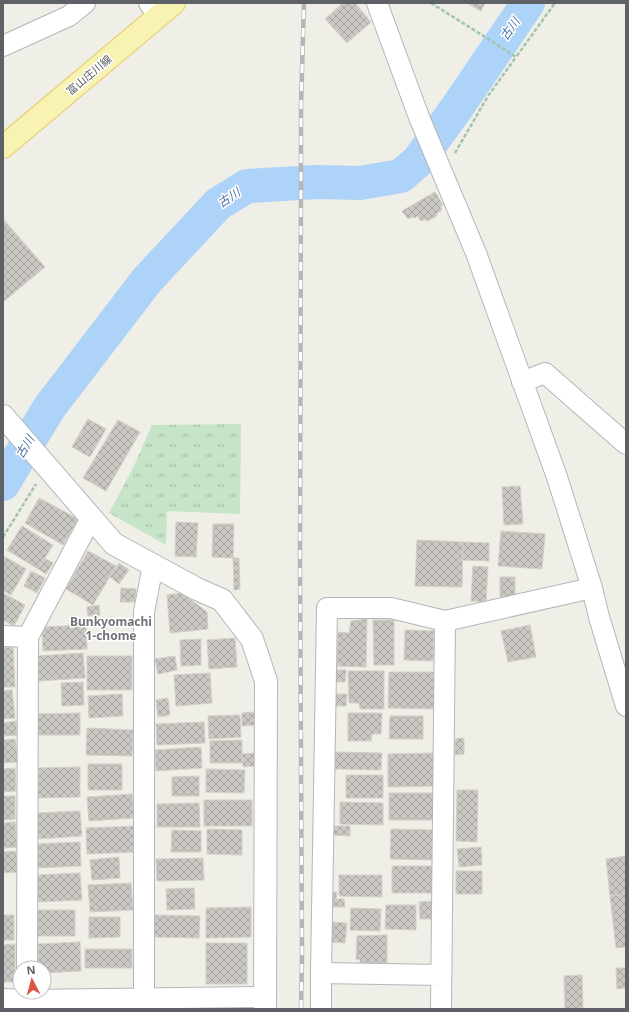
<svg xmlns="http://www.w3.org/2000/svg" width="629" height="1012" font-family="'Noto Sans','Noto Sans JP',sans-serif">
<defs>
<pattern id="grass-tufts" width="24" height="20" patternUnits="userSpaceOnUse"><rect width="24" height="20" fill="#c6e4c8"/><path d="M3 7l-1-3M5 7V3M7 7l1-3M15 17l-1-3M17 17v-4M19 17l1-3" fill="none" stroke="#a4bca6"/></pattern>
<pattern id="building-cross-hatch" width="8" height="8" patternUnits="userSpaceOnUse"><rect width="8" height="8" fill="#cbc8c4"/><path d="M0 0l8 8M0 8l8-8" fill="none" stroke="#a8a6a3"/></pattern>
</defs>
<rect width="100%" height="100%" fill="#efeee7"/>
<!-- grass -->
<path fill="url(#grass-tufts)" d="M241,424L240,514L167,511L166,545L109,513L133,468L152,425Z"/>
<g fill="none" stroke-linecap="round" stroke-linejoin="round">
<!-- river -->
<path stroke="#aed3f8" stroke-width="34" d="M3,484L49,408L147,280L218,204L247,186L317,182L360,183L401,176L418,161L456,109L528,3"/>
</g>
<!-- building -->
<path fill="url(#building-cross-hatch)" stroke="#d3d0c6" d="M343,3H355L371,22L347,43L325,19Z
M467,3H485L481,11Z
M435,192L443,205L440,207L442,210L436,214L437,216L427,221L425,219L421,221L417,216L415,218L412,217L408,219L402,211Z
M3,219L45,267L3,302Z
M88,419L106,429L90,457L72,447Z
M118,420L140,432L106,491L83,478Z
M520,486L523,524L504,525L502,487Z
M39,498L78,519L63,545L25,523Z
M176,522L198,523L196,557L175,556Z
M213,524H234L233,558L212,557Z
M22,526L53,545L38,569L7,550Z
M501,531L545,534L542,569L498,566Z
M417,540L463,542L462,587L415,586Z
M463,542L489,543V561L462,560Z
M88,551L116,566L93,605L66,589Z
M5,557L26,569L11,595L3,590V560Z
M44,558L53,563L46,574L38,569Z
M233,558H239L240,589L234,590Z
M119,563L129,570L119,584L110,577Z
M473,566L488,567L486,602L471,601Z
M31,571L45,578L37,593L24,586Z
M500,577H515V597H500Z
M121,588L136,589L135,602H120Z
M3,593L25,605L14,626L3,620Z
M182,593L207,612L208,629L170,633L167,595Z
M99,605L100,615L88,616L87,607Z
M367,619L366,667L337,666L338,632L349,633L351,621Z
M373,620H394V665H374Z
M86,625L87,649L43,651L42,627Z
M530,625L536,657L508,662L501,631Z
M405,630L434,631L433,661L404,660Z
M235,638L237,667L209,669L207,640Z
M201,639V665L181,666L180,640Z
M13,647L15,687H3V648Z
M83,653L85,678L39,681L37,656Z
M87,656H132V690H87Z
M175,656L177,670L158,674L155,659Z
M333,670H346L345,682H332Z
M348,671H384V709H360L359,703H349Z
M389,672H435L434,709L388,708Z
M210,673L212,703L176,706L174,675Z
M83,682L84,705L62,706L61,683Z
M12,690L15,718L3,719V691Z
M122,694L123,716L89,718L88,696Z
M333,694H347L346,706H333Z
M168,698L170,715L158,717L156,700Z
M254,712L255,725L242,726V713Z
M80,713V735H36V714Z
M348,713H382L381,734H372L371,741H348Z
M240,715L241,737L209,739L208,716Z
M390,716H423V739H389Z
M16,721L17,735L3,736V723Z
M204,722L205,743L157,745L156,724Z
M87,728L133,730L132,756L86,755Z
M464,738V754L455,755V739Z
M15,739L18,762L3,763V740Z
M242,740V763H210V741Z
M201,747L202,768L156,771L155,750Z
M335,752L382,753L381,770L335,769Z
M254,753L255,766L243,767L242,754Z
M435,753L436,786L388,787V754Z
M88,764H122V790H88Z
M80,767V797L38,798V768Z
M15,768L16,791L3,792V769Z
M206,769L245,770L244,793L206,792Z
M346,775H383V798H346Z
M199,776V796H172V777Z
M457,790H478L477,842L456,841Z
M389,793H433V820H389Z
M132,794L134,818L89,821L87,797Z
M3,796H15V819L3,820Z
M204,800H252V826H204Z
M340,802L383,803V825L340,824Z
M199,803L200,827H157V804Z
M80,811L82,836L38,839L36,813Z
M15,822L17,847L3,848V823Z
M136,826L137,852L87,854L86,828Z
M332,826H350V836L331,835Z
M207,829L242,830V855L207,854Z
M391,829L435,830L434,860L390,859Z
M172,830L201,831V852H171Z
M80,842L81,866L37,868L36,844Z
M481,847L482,865L459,867L457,849Z
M16,851L17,872L3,873V852Z
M626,856V894L610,896L606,859Z
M119,857L120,878L92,880L90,860Z
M203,858L204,880L157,881L156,859Z
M392,866H434V893H392Z
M456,871H482V894H456Z
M80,873L82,900L38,902L37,875Z
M339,875H382V897L339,896Z
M131,883L133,910L90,912L88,885Z
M194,888L195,909L167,910L166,889Z
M330,892H337L336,899H344L345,907H330Z
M626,894V947L616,948L610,896Z
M434,901L435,919H420L419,902Z
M386,905H416V930L385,929Z
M251,907V937L206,938V908Z
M351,908L381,909L380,931L350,930Z
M36,910H75V936H36Z
M3,915H14V940H3Z
M155,915L200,916L199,938L154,937Z
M89,917H120V937L89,938Z
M332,922L347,923L345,943L331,942Z
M387,935V963H360V959L356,960L357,936Z
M80,942L81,971L44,973V968H39L38,944Z
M206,943H247V984H206Z
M15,944V982H3V945Z
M85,949H132V968H85Z
M616,968H626V988L617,989Z
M582,975L583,1009H565L564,976Z"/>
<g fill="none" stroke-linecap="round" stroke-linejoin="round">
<defs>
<path id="minor" d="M149,3L159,16
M377,3L419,117L476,253L557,477L592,588L599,617L626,706
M3,46L69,16L85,3
M522,382L545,373L626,444
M3,636L28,637
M27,968L28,637L91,518
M441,975L321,973L327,608H391L445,621L592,588
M3,999L27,1000L265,997
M144,1009V612L153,565
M321,1009V973
M441,1009L445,621"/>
<path id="tertiary" d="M3,416L114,544L197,589L222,600L252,639L266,681L265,1009"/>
<path id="primary" d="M3,147L174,3"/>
</defs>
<!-- minor casing -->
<use href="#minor" stroke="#b4b6ba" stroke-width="22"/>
<!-- tertiary casing -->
<use href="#tertiary" stroke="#b4b6ba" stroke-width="24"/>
<!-- primary casing -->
<use href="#primary" stroke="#e6cb69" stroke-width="24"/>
<!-- path -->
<path stroke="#9fc5ad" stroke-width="2.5" stroke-dasharray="4 2" stroke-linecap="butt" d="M431,3L482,35L516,57L555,3
M455,153L488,96L516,57
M3,537L36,484"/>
<!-- minor -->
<use href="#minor" stroke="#fff" stroke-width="20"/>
<!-- tertiary -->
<use href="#tertiary" stroke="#fff" stroke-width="22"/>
<!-- primary -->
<use href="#primary" stroke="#f8f2b3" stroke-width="22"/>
<defs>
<path id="rail" d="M301,1009L302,957L300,564L301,163V105L304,3"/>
</defs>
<!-- rail casing -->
<use href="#rail" stroke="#b4b5b6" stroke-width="4.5"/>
<!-- rail -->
<use href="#rail" stroke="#fff" stroke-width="3" stroke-dasharray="9" stroke-linecap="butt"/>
</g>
<g text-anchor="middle" stroke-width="3" stroke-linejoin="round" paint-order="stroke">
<!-- street labels -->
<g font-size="11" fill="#5e6166" stroke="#fff">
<text transform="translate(89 75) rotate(-40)" y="4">富山庄川線</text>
</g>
<!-- water labels -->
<g font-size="12" font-style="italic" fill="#4c73a9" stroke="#fff">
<text transform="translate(510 29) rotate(-55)" y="4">古川</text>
<text transform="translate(229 198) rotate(-34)" y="4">古川</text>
<text transform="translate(25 447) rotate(-59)" y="4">古川</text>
</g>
<!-- neighbourhood labels -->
<g font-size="12" font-weight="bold" fill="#6f7378" stroke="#fff">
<text x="111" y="626">Bunkyomachi<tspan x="111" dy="14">1-chome</tspan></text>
</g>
</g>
<!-- border -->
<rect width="629" height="1012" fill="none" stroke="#5e6166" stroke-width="8"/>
<!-- north arrow -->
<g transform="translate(32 980) rotate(354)"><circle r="19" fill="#ffffff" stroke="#bfc0c2"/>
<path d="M0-3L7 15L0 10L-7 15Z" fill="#db5741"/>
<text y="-6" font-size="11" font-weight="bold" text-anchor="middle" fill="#5e6166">N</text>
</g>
</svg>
